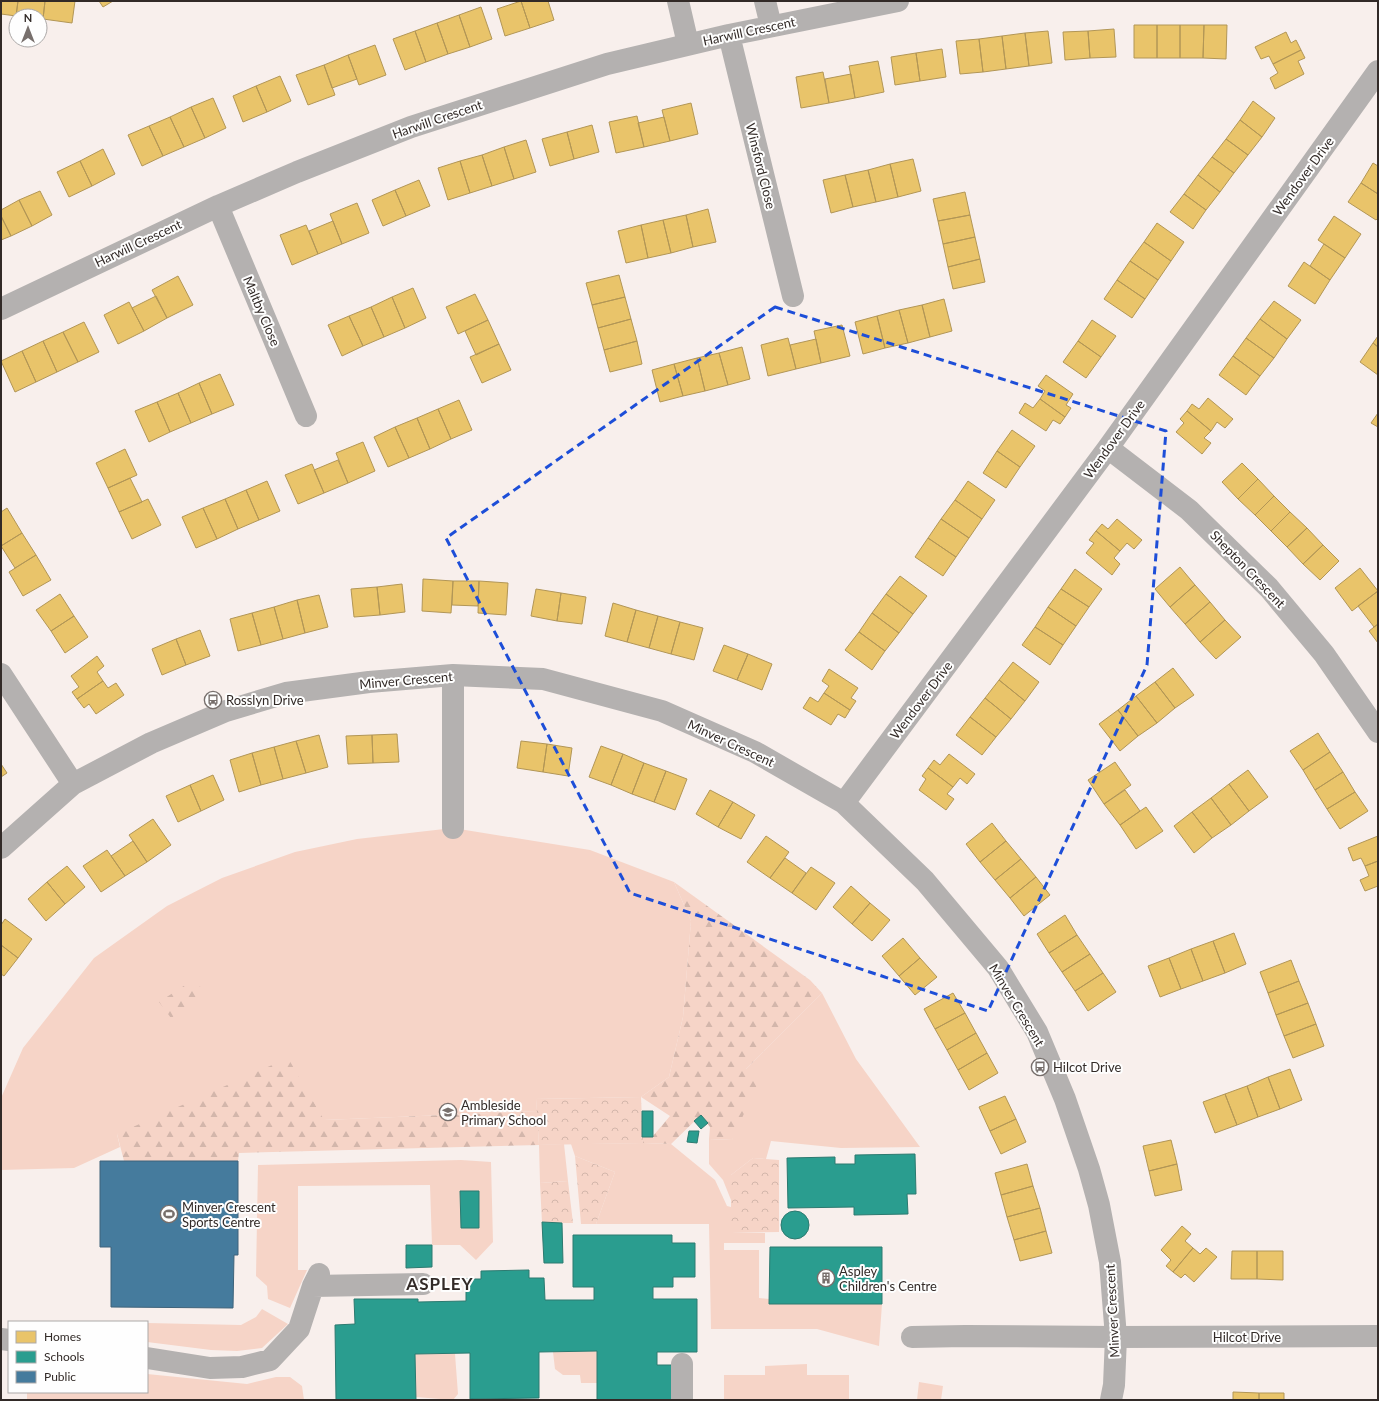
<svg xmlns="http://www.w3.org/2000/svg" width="1379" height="1401" font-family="Lato,sans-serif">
<defs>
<pattern id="forest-firs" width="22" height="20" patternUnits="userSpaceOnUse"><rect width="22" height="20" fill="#f6d4c7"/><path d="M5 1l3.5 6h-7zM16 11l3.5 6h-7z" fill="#d3b6ab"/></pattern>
<pattern id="park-crowns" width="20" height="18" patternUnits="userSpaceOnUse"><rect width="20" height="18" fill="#f6d4c7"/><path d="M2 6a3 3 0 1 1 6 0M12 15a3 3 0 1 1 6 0" fill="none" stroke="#d3b6ab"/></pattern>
</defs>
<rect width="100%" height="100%" fill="#f8efec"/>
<!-- grass -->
<path fill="#f6d4c7" d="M453,828L590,850L674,882L691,921L683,1017L669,1077L641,1097L536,1099L537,1111L324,1120L117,1134L120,1147L74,1168L1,1170V1098L23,1048L94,958L167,906L222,878L295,852L357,839Z
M822,993L856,1059L920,1147L841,1148L771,1141L766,1159L753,1158L731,1175V1200L723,1180L709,1164V1139L732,1140L746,1069Z
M643,1143L671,1144L715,1180L727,1206L731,1207V1233H765V1243H724V1250H759V1298L769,1299L770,1304H882L879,1346L817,1329H711L709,1224H596L615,1172L575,1156L571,1144Z
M564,1144L568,1181L540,1183L539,1145Z
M461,1160L491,1162L493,1242L476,1260L460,1245H432L430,1185L298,1186V1270H307L290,1308L268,1299L267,1286L256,1276L258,1165Z
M262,1309L288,1324L262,1348L237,1351L211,1350L147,1342V1323L241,1325L256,1317Z
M597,1351V1383H581L580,1375H563L555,1369L553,1352Z
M415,1354H455L458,1394L453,1400L416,1397Z
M807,1364V1375H849V1400H724V1375H765V1366Z
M147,1374L247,1384L276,1377H290L302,1386L304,1400H27V1392H147Z
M919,1382L943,1386L941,1400H917Z"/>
<!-- forest -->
<path fill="url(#forest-firs)" d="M674,882L810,980L822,993L746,1069L758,1083L732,1140L709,1139L710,1127L701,1115L671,1144L643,1143L642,1137L653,1136L670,1116L641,1097L669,1077L683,1017L691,921Z
M196,978L205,997L171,1018L159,1002Z
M288,1058L324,1120L537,1111L539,1145L239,1153L238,1161H124L117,1134Z"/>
<!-- park -->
<path fill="url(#park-crowns)" d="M641,1097L643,1143L539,1145L536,1099Z
M575,1156L615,1172L596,1224H581Z
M753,1158L779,1160V1232L731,1233V1175Z
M568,1181L573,1223H562L563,1263H544L540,1183Z"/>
<!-- homes -->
<path fill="#e9c46a" stroke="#b29656" d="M1,1H18L16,16L1,14Z
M18,1H45L43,19H40V16H16Z
M45,1H75L72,23L43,19Z
M99,1H113L103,7Z
M521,1H548L554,20L530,28Z
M521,1L530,28L505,36L497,9Z
M481,7L492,39L470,47L459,15Z
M459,15L470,47L448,54L437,23Z
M437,23L448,54L426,62L415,31Z
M1134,25H1157V58H1134Z
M1157,25H1180V58H1157Z
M1180,25H1204L1203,58H1180Z
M1204,25H1227L1226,59L1203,58Z
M1114,29L1116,57L1090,58L1088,31Z
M415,31L426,62L405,70L393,39Z
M1048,31L1052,63L1029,66L1025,33Z
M1088,31L1090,58L1065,60L1063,32Z
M1286,32L1291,43L1296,40L1301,50L1273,64L1269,56L1261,59L1255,47Z
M1025,33L1029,66L1006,69L1002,36Z
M1002,36L1006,69L983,72L979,39Z
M979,39L983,72L960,74L956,41Z
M375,45L386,75L359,85L348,55Z
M942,49L946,77L920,81L916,53Z
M1301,50L1305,58L1298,61L1304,74L1275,89L1270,78L1278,73L1273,64Z
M916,53L920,81L895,85L891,57Z
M348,55L357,79L332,88L324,65Z
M878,61L884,92L855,98L849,66Z
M324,65L335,95L308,105L296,75Z
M823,72L829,103L801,108L796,77Z
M851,74L855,98L829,103L825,79Z
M280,76L291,101L267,112L256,86Z
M256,86L267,112L243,122L233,96Z
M213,98L226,128L205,138L191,107Z
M1253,101L1275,118L1262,137L1240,120Z
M691,103L698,134L670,141L662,110Z
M191,107L205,138L184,147L170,117Z
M637,116L644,147L616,153L609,122Z
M170,117L184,147L163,156L149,126Z
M664,117L670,141L644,147L638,123Z
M1240,120L1262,137L1248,155L1226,139Z
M592,125L599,152L574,159L567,132Z
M149,126L163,156L142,166L128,135Z
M567,132L574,159L550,166L542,139Z
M1226,139L1248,155L1234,173L1212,157Z
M526,140L536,172L514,179L504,147Z
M504,147L514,179L492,186L482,155Z
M103,149L115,174L92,186L80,161Z
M482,155L492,186L470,193L460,161Z
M1212,157L1234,173L1220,192L1198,175Z
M913,159L921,191L898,197L890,164Z
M80,161L92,186L69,197L57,172Z
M460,161L470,193L448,200L438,168Z
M1373,163L1378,166V194L1361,183Z
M890,164L898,197L876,202L868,170Z
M868,170L876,202L853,207L845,175Z
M845,175L853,207L831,213L823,180Z
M1198,175L1220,192L1206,210L1184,194Z
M419,180L430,206L406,216L395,190Z
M1361,183L1378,194V218L1376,220L1348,202Z
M395,190L406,216L383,226L372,200Z
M40,191L52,215L32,226L19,200Z
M965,192L970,215L938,221L933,199Z
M1184,194L1206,210L1193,229L1170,212Z
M19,200L32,226L11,236L1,216V210Z
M357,203L369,233L342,244L330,214Z
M708,209L716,242L693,247L686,215Z
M686,215L693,247L671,253L663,220Z
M970,215L975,237L943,244L938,221Z
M1,216L11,236L1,240Z
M1334,216L1361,234L1345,258L1318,240Z
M663,220L671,253L648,258L641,225Z
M333,221L342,244L318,254L309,231Z
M1157,223L1184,242L1171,261L1144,242Z
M306,225L318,254L292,265L280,235Z
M641,225L648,258L626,263L618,231Z
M975,237L980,259L948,267L943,244Z
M1144,242L1171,261L1158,280L1130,261Z
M1324,244L1345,258L1330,280L1310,266Z
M980,259L985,282L953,289L948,267Z
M1130,261L1158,280L1145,299L1117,280Z
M1304,262L1330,280L1315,304L1288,286Z
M619,275L625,297L592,305L586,283Z
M178,276L193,305L167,318L152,290Z
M1117,280L1145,299L1132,318L1104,299Z
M413,288L426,318L405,328L392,297Z
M475,294L488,320L458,334L446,307Z
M156,296L167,318L144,331L132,308Z
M392,297L405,328L384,337L371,307Z
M625,297L631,319L598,328L592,305Z
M944,299L952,331L930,337L922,305Z
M1274,301L1301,320L1287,339L1260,319Z
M129,302L144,331L118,344L104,315Z
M922,305L930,337L908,343L899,310Z
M371,307L384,337L363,346L349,316Z
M899,310L908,343L885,348L877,316Z
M349,316L363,346L342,356L328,325Z
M877,316L885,348L863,354L855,322Z
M631,319L637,341L604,350L598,328Z
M1260,319L1287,339L1274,358L1246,338Z
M488,320L499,344L476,355L465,331Z
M1092,320L1116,336L1101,357L1078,341Z
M84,322L99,352L78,362L63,332Z
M842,325L850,356L821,363L814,331Z
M63,332L78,362L57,372L43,341Z
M1378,336V347L1373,343Z
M788,338L796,369L768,376L761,345Z
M1246,338L1274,358L1260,376L1233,356Z
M816,339L821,363L796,369L790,345Z
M43,341L57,372L36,382L22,351Z
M637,341L642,364L610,372L604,350Z
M1078,341L1101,357L1086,378L1063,362Z
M1373,343L1378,347V375L1360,362Z
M499,344L511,370L482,383L470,357Z
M742,347L750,379L728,385L719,353Z
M22,351L36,382L15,392L1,361Z
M719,353L728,385L705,391L697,358Z
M1233,356L1260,376L1246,395L1219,375Z
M697,358L705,391L683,396L674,364Z
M674,364L683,396L660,402L652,370Z
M220,374L234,405L212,414L199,383Z
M1046,375L1073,394L1066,405L1071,408L1065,417L1040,399L1045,391L1038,386Z
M199,383L212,414L191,423L178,393Z
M178,393L191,423L170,432L157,402Z
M1208,398L1233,419L1225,428L1217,422L1211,431L1187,411L1192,404L1199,409Z
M1040,399L1065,417L1060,424L1053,420L1046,431L1019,413L1025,403L1033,408Z
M459,400L472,430L451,439L438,409Z
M157,402L170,432L149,442L135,411Z
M438,409L451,439L430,449L417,418Z
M1187,411L1211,431L1204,438L1211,443L1202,454L1176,432L1184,423L1180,419Z
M1378,413V427L1371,423Z
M417,418L430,449L409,458L395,427Z
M395,427L409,458L388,467L374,437Z
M1012,430L1035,446L1020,467L997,451Z
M363,442L375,471L348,483L336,453Z
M125,449L137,475L108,488L96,463Z
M997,451L1020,467L1006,488L983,473Z
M338,460L348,483L324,493L314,470Z
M1242,463L1258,479L1238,499L1222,482Z
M312,464L324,493L298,504L285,475Z
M130,478L142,502L119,512L108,488Z
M1258,479L1274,496L1255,515L1238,499Z
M267,481L280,511L259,520L246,490Z
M968,481L995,500L982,519L955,500Z
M246,490L259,520L238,529L225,499Z
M1274,496L1290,512L1271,531L1255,515Z
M148,499L161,525L132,539L119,512Z
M225,499L238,529L217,539L203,508Z
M955,500L982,519L969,538L941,519Z
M7,508L22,533L1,546V512Z
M203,508L217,539L196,548L182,517Z
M1290,512L1307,528L1287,547L1271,531Z
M941,519L969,538L956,557L928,538Z
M1117,519L1142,540L1134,549L1127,543L1120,551L1096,531L1102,524L1108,529Z
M1307,528L1323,545L1303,564L1287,547Z
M1096,531L1120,551L1114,558L1120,564L1112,575L1086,553L1094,543L1089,540Z
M22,533L36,555L15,568L1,546Z
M928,538L956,557L943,576L915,557Z
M1323,545L1339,561L1320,580L1303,564Z
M36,555L51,580L23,596L9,572Z
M1180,567L1195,585L1170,607L1155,589Z
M1360,568L1378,591L1352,611L1335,588Z
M1075,569L1102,589L1089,607L1061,589Z
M900,576L927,596L913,614L886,594Z
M423,579L453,581L451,613L422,611Z
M453,581H479L478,606L452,605Z
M479,581L508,583L506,615L478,613Z
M402,584L405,612L380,615L377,587Z
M1195,585L1210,602L1185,624L1170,607Z
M377,587L380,615L354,617L351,589Z
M536,589L561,593L557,621L531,616Z
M1061,589L1089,607L1076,626L1048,607Z
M1378,591V624L1374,627L1358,606Z
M561,593L586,597L582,624L557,621Z
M60,594L74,616L51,631L36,610Z
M886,594L913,614L899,633L872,613Z
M319,595L328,627L305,633L297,600Z
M297,600L305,633L283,639L274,607Z
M1210,602L1225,620L1200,642L1185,624Z
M613,603L636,610L627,642L605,636Z
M274,607L283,639L261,645L252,613Z
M1048,607L1076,626L1063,645L1035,627Z
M636,610L658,616L649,648L627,642Z
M252,613L261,645L238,651L230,619Z
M872,613L899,633L885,651L859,632Z
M74,616L88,637L65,653L51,631Z
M658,616L680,622L671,654L649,648Z
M1225,620L1241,637L1216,659L1200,642Z
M680,622L703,628L694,660L671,654Z
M1378,624V643L1369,631Z
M1035,627L1063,645L1050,665L1022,645Z
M200,630L210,656L186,665L176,639Z
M859,632L885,651L872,670L845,650Z
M176,639L186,665L162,675L152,649Z
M724,645L748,654L737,680L713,671Z
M748,654L772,664L762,690L737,680Z
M97,656L104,666L97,672L103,681L77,699L72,692L79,687L71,676Z
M1013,662L1039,682L1025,701L999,680Z
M1173,668L1194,695L1175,708L1155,682Z
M829,669L858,688L851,698L856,701L850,710L824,693L829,686L822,681Z
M999,680L1025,701L1011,719L985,698Z
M103,681L108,688L116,683L124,695L96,714L89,704L84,708L77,699Z
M1155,682L1175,708L1157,723L1136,696Z
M824,693L850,710L845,718L838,714L831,725L803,708L810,697L818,702Z
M1136,696L1157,723L1138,736L1118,710Z
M985,698L1011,719L996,737L970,717Z
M1118,710L1138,736L1120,751L1099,724Z
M970,717L996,737L982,755L956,735Z
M1318,733L1330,752L1303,770L1290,751Z
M397,734L399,762L373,763L372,735Z
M319,735L328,767L306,773L296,741Z
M372,735L373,763L348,764L346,736Z
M296,741L306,773L283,779L274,747Z
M521,741L547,744L543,772L517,768Z
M547,744L572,748L568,776L543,772Z
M601,746L623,754L611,785L589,777Z
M274,747L283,779L261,785L252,753Z
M1330,752L1343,772L1315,790L1303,770Z
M252,753L261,785L239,792L230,760Z
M623,754L644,763L632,794L611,785Z
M949,754L975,774L967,784L960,778L953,787L928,768L934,760L940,765Z
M1115,762L1131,785L1104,804L1088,780Z
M644,763L666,771L654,802L632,794Z
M1,764L7,773L1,777Z
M928,768L953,787L947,794L954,799L946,810L919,790L926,779L922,776Z
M1248,770L1268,797L1249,811L1229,784Z
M666,771L687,779L675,810L654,802Z
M1343,772L1355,792L1327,809L1315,790Z
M213,775L224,800L201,811L190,785Z
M1229,784L1249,811L1231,825L1211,798Z
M190,785L201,811L178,822L166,796Z
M710,790L733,802L718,827L696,814Z
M1125,790L1140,811L1120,825L1104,804Z
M1355,792L1368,811L1340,829L1327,809Z
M1211,798L1231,825L1212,838L1192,812Z
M733,802L755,815L741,839L718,827Z
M1146,807L1163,831L1136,849L1120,825Z
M1192,812L1212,838L1194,853L1174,826Z
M153,819L171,845L147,862L129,835Z
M992,823L1006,841L980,862L966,844Z
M766,836L789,852L770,878L747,862Z
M1378,836V861L1365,866L1361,858L1353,861L1348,848Z
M133,841L147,862L125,876L111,856Z
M1006,841L1021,859L995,880L980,862Z
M107,850L125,876L101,892L83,866Z
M785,858L806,873L792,893L770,878Z
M1021,859L1036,877L1010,898L995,880Z
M1378,861V886L1365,891L1360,880L1369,876L1365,866Z
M67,866L85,887L65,904L47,882Z
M811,867L835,883L816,910L792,893Z
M1036,877L1050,895L1024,916L1010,898Z
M47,882L65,904L46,921L28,899Z
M851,886L870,903L852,924L833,907Z
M870,903L890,920L872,941L852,924Z
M1065,915L1077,935L1049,953L1037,934Z
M5,919L32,939L18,958L1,945V925Z
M1234,933L1246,964L1225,973L1213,941Z
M1077,935L1090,954L1062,972L1049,953Z
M903,938L920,958L899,976L882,956Z
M1213,941L1225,973L1203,981L1191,949Z
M1,945L18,958L4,976L1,974Z
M1191,949L1203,981L1181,989L1169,958Z
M1090,954L1103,973L1075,991L1062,972Z
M920,958L937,977L915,995L899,976Z
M1169,958L1181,989L1160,997L1148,966Z
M1291,960L1299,981L1268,993L1260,972Z
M1103,973L1116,992L1088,1011L1075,991Z
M1299,981L1308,1003L1276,1015L1268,993Z
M953,993L965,1013L935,1029L924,1009Z
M1308,1003L1316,1024L1284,1036L1276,1015Z
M965,1013L976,1033L947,1050L935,1029Z
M1316,1024L1324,1046L1293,1058L1284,1036Z
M976,1033L987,1053L958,1070L947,1050Z
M987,1053L998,1073L969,1090L958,1070Z
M1290,1069L1302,1100L1280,1109L1268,1077Z
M1268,1077L1280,1109L1258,1117L1247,1086Z
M1247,1086L1258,1117L1237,1125L1225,1094Z
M1225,1094L1237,1125L1215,1133L1203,1102Z
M1005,1096L1016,1119L990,1131L979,1107Z
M1016,1119L1026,1142L1001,1154L990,1131Z
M1171,1140L1177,1164L1149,1171L1143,1146Z
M1027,1164L1033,1186L1001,1195L995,1173Z
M1177,1164L1182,1190L1155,1196L1149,1171Z
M1033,1186L1040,1208L1007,1217L1001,1195Z
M1040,1208L1046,1231L1014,1240L1007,1217Z
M1182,1226L1191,1234L1185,1241L1193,1248L1173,1272L1166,1266L1171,1260L1161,1250Z
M1046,1231L1052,1253L1020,1261L1014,1240Z
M1193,1248L1200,1254L1206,1248L1217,1257L1194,1282L1185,1274L1181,1278L1173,1272Z
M1232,1251H1257V1279H1231Z
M1257,1251H1283V1280L1257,1279Z
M1233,1392L1259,1393V1400H1233Z
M1259,1393H1284V1400H1259Z"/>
<!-- schools -->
<path fill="#2a9d8f" stroke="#2c7a70" d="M642,1111H653V1137H642Z
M701,1115L708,1123L701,1129L694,1121Z
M689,1131H699L697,1143L687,1142Z
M915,1154L916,1194H907L908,1214L854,1215V1207L788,1208L787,1158L835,1157V1164H855V1155Z
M460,1191H479V1228H461Z
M781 1225a14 14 0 1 1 28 0a14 14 0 1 1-28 0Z
M542,1222L562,1223L563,1263H544Z
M573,1235H672V1243H695V1277H673V1287H653V1299H697V1352H657V1365H672L673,1400H597V1351L539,1352V1398L470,1399V1353L415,1354L416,1400H336L335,1325L355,1324L354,1299H418V1302L466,1301V1279H481V1271L529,1270V1278H544L545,1300H594V1287H573Z
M406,1245H432V1267L406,1268Z
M770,1247H882V1304H769Z"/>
<!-- public -->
<path fill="#457b9d" stroke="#3f637a" d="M100,1161H238V1255H234L233,1308L111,1307V1247H100Z"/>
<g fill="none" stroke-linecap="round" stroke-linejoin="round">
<!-- minor -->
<path stroke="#b4b1b0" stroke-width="22" d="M678,1L688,44
M765,1L771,26
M729,35L793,296
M218,206L306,416
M1,309L218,206L297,172L411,127L607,64L729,35L898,1
M1108,448L1189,510L1269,588L1324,654L1378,732
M1,674L73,784
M453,675V828
M844,803L1108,448L1378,71
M1,848L73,784L151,743L226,711L286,693L369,682L453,675L543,679L662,711L755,752L844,803L925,881L998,968L1037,1032L1065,1099L1089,1169L1099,1205L1110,1262L1116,1337L1114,1385L1111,1400
M313,1286L423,1284
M912,1337L965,1336L1116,1337L1378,1336
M1,1339L9,1340
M147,1358L210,1368L242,1367L270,1360L299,1329L313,1286L319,1274
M682,1364V1400"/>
</g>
<!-- marked area -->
<path fill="none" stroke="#1d4ed8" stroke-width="3" stroke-dasharray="8 5" stroke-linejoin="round" d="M775,307L1166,431L1147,665L988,1011L630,893L446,538Z"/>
<!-- icons -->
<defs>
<symbol id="bus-ring" viewBox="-11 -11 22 22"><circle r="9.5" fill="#fefefe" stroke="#776f6c" stroke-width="1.5"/><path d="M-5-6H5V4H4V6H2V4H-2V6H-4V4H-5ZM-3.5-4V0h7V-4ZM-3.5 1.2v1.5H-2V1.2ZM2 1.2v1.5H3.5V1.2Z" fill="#776f6c"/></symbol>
<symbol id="school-ring" viewBox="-11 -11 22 22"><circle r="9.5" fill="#fefefe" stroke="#776f6c" stroke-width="1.5"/><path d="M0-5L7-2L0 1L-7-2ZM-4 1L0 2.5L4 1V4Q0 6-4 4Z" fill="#776f6c"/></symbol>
<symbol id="stadium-ring" viewBox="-11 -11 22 22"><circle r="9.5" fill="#fefefe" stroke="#776f6c" stroke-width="1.5"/><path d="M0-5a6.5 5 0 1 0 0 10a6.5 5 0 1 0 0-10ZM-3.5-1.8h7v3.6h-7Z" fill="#776f6c"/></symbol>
<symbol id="building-ring" viewBox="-11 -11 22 22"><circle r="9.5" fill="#fefefe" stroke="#776f6c" stroke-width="1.5"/><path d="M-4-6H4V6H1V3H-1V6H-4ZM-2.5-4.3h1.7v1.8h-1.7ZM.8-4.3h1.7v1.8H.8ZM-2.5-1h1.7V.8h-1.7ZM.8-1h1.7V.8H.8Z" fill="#776f6c"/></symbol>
</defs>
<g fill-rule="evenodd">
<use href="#bus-ring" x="203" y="690" width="20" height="20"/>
<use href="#bus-ring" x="1030" y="1057" width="20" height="20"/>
<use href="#school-ring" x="438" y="1102" width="20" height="20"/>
<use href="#stadium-ring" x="159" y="1204" width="20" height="20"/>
<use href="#building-ring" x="816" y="1268" width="20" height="20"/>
</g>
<g text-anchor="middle" stroke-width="4" stroke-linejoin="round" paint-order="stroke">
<!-- street labels -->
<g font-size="13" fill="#322a27" stroke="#fefefe">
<text transform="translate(749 31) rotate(-12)" y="5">Harwill Crescent</text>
<text transform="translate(437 119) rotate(-19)" y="5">Harwill Crescent</text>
<text transform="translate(761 166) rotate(76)" y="5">Winsford Close</text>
<text transform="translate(1303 176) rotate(-54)" y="5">Wendover Drive</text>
<text transform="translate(138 243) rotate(-25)" y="5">Harwill Crescent</text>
<text transform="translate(262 311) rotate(67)" y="5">Maltby Close</text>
<text transform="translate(1114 439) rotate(-54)" y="5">Wendover Drive</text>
<text transform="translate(1248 569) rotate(46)" y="5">Shepton Crescent</text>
<text transform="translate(406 680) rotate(-5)" y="5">Minver Crescent</text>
<text transform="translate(921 700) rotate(-53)" y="5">Wendover Drive</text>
<text transform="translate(731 743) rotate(25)" y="5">Minver Crescent</text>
<text transform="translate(1017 1005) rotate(59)" y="5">Minver Crescent</text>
<text transform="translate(1112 1311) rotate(-93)" y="5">Minver Crescent</text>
<text x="1247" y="1342">Hilcot Drive</text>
</g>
<!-- poi labels -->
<g font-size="13" fill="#322a27" stroke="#fefefe" text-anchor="start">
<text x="226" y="705">Rosslyn Drive</text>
<text x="1053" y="1072">Hilcot Drive</text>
<text x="461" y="1110">Ambleside<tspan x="461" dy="15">Primary School</tspan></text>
<text x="182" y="1212">Minver Crescent<tspan x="182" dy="15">Sports Centre</tspan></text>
<text x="839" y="1276">Aspley<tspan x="839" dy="15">Children's Centre</tspan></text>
</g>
<!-- district labels -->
<g font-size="17" font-weight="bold" letter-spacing="1" fill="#322a27" stroke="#fefefe">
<text x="440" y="1290">ASPLEY</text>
</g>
</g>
<!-- border -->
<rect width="1379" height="1401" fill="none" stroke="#322a27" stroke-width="4"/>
<!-- legend -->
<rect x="8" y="1321" width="140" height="72" fill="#fefefe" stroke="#aca9a8"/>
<rect x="16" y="1331" width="20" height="12" fill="#e9c46a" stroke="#aca9a8"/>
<text x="44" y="1341" font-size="12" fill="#322a27">Homes</text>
<rect x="16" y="1351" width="20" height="12" fill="#2a9d8f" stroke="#aca9a8"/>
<text x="44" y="1361" font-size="12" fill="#322a27">Schools</text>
<rect x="16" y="1371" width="20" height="12" fill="#457b9d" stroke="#aca9a8"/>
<text x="44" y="1381" font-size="12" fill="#322a27">Public</text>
<!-- north arrow -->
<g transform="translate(28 28)"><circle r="19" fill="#fefefe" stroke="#aca9a8"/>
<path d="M0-3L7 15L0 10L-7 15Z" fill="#776f6c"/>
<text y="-6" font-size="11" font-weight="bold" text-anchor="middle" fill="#322a27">N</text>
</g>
</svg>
